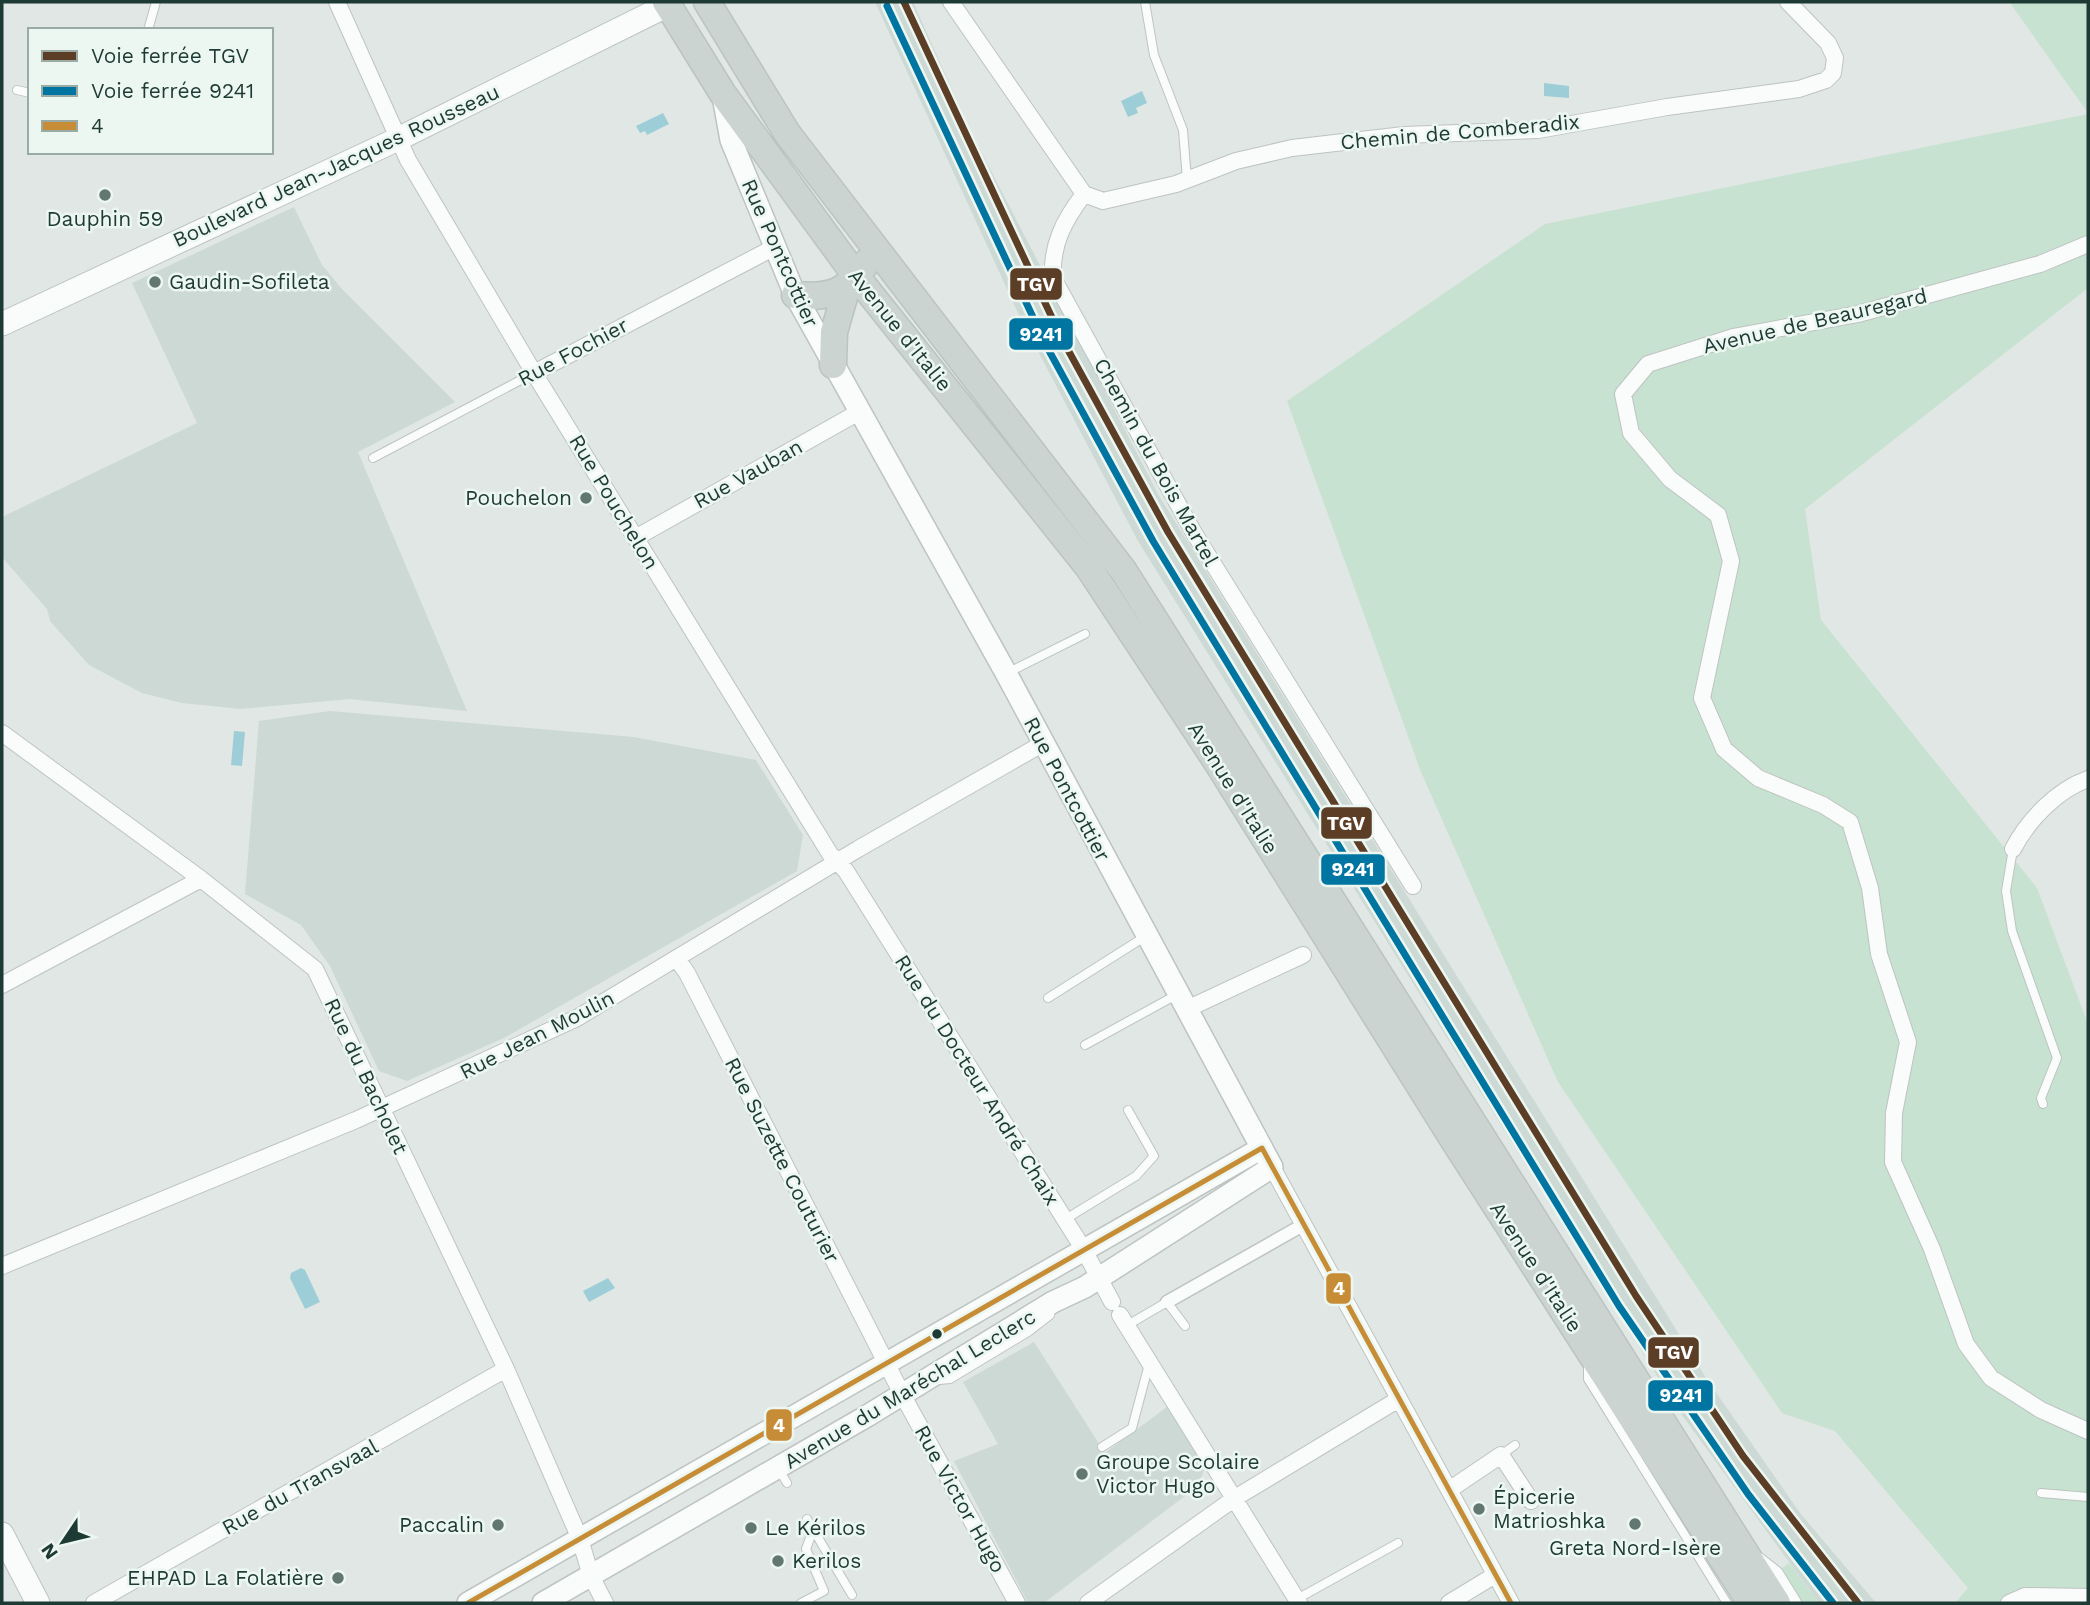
<svg xmlns="http://www.w3.org/2000/svg" width="2090" height="1605" font-family="'Work Sans',sans-serif">
<rect width="100%" height="100%" fill="#e0e7e4"/>
<!-- built -->
<path fill="#cdd9d4" d="M875,2H913L972,134L1158,494L1708,1381L1800,1513L1876,1603H1819L1679,1411L1138,541L1020,317Z
M294,207L322,265L342,289L455,402L358,452L467,711L350,699L241,709L182,703L142,693L89,665L50,621L47,609L2,557V517L197,423L132,283Z
M330,711L634,737L756,760L803,835L797,871L504,1038L407,1081L379,1071L330,966L301,925L245,894L259,721Z
M1034,1342L1105,1453L1171,1404L1207,1462L1198,1486L1044,1603H1028L954,1461L998,1444L963,1382Z"/>
<!-- green -->
<path fill="#c8e2d1" d="M2008,2H2088V113L2010,3Z
M2088,114V288L1805,509L1821,620L2037,888L2088,1024V1603H1955L1968,1588L1835,1431L1782,1413L1558,1082L1421,772L1287,401L1545,224Z
M1789,1563L1819,1603H1800L1778,1571Z"/>
<!-- water -->
<path fill="#9dced8" d="M1544,83L1569,86V98L1544,96Z
M1142,91L1147,103L1136,108L1138,113L1128,117L1121,101Z
M663,113L669,124L647,135L645,131L640,133L636,126Z
M234,731L245,732L242,766L231,765Z
M301,1268L305,1270L320,1302L305,1309L290,1278L291,1273Z
M608,1278L615,1288L589,1302L583,1291Z"/>
<g fill="none" stroke-linecap="round" stroke-linejoin="round">
<defs>
<path id="service" d="M1145,2L1154,55L1183,130L1187,180
M148,30L156,2
M17,90L30,93
M373,458L534,373
M1009,672L1085,634
M2013,849L2006,891L2012,931L2057,1058L2041,1098L2043,1104
M1048,998L1146,936
M1085,1045L1178,994
M1064,1220L1136,1176L1154,1156L1128,1110
M1126,1326L1167,1302L1185,1326
M1588,1363V1379L1727,1603
M939,1380L950,1379L1028,1332L1050,1315
M1102,1447L1132,1428L1149,1364
M1501,1455L1515,1445
M778,1468L787,1483
M2041,1493L2088,1497
M807,1519L852,1595
M1297,1599L1398,1543
M801,1603L824,1591L806,1549L813,1530"/>
<path id="pedestrian" d="M1167,1302L1303,1225"/>
<path id="minor" d="M337,2L408,160L534,373L830,854L846,871L1084,1250L1112,1302
M951,2L1084,194C1064,220 1051,245 1053,278L1194,533L1413,886
M1084,194L1103,201L1176,184L1236,161L1292,148L1404,135L1538,130L1667,107L1799,89L1826,80L1833,73L1835,58L1828,43L1788,2
M2088,244L2040,264L1858,314L1733,337L1648,364L1623,394L1631,433L1670,479L1718,515L1731,561L1702,698L1724,749L1758,778L1823,805L1850,822L1870,888L1879,954L1908,1042L1894,1113L1893,1162L1932,1249L1966,1344L1991,1378L2041,1410L2088,1431
M534,373L775,247
M637,537L859,412
M2,733L201,879L315,969L506,1369L580,1539L591,1576L605,1603
M2013,849C2028,820 2057,790 2088,779
M677,959L687,973L902,1394L1017,1603
M2,985L201,879
M1187,1009L1303,955
M1272,1167L1511,1603
M2,1266L356,1120L577,1018L858,849L1042,744
M1120,1315L1299,1603
M1449,1490L1501,1455L1531,1501
M1757,1560L1775,1574L1793,1603
M94,1603L506,1369
M1088,1603L1235,1498L1399,1399
M1449,1603L1495,1575
M2009,1603L2025,1596L2088,1597"/>
<path id="tertiary" d="M468,1603L1262,1148
M543,1603L867,1416L1053,1302L1085,1287L1272,1167L1006,673L795,295L731,140L723,96"/>
<path id="secondary" d="M2,324L398,139L668,5
M2,1534L38,1603"/>
<path id="primary" d="M666,2L723,94L856,276L1089,568L1217,762L1453,1139L1751,1603
M707,2L787,133L1123,570L1777,1603
M795,295C832,298 845,293 867,262
M833,365L834,332L847,287"/>
</defs>
<!-- service casing -->
<use href="#service" stroke="#bdc4c1" stroke-width="10"/>
<!-- pedestrian casing -->
<use href="#pedestrian" stroke="#bdc4c1" stroke-width="15"/>
<!-- minor casing -->
<use href="#minor" stroke="#bdc4c1" stroke-width="18"/>
<!-- tertiary casing -->
<use href="#tertiary" stroke="#bdc4c1" stroke-width="24"/>
<!-- secondary casing -->
<use href="#secondary" stroke="#bcc4c1" stroke-width="25"/>
<!-- primary casing -->
<use href="#primary" stroke="#bac4c1" stroke-width="29"/>
<!-- service -->
<use href="#service" stroke="#fafbfb" stroke-width="8"/>
<!-- pedestrian -->
<use href="#pedestrian" stroke="#fafbfb" stroke-width="12"/>
<!-- minor -->
<use href="#minor" stroke="#fafbfb" stroke-width="16"/>
<!-- tertiary -->
<use href="#tertiary" stroke="#fafbfb" stroke-width="21"/>
<!-- secondary -->
<use href="#secondary" stroke="#fafbfb" stroke-width="23"/>
<!-- primary -->
<use href="#primary" stroke="#ccd4d2" stroke-width="26"/>
<defs>
<path id="bus-1" d="M468,1603L1262,1148L1511,1603"/>
</defs>
<!-- bus-1 casing -->
<use href="#bus-1" stroke="#edf7f2" stroke-width="10"/>
<!-- bus-1 -->
<use href="#bus-1" stroke="#c78d36" stroke-width="5"/>
<defs>
<path id="rail-1" d="M904,2L1062,339L1168,532L1636,1296L1743,1456L1858,1603"/>
<path id="rail-2" d="M887,6L1047,347L1153,541L1619,1306L1748,1494L1833,1603"/>
</defs>
<!-- rail-1 casing -->
<use href="#rail-1" stroke="#edf7f2" stroke-width="12"/>
<!-- rail-2 casing -->
<use href="#rail-2" stroke="#edf7f2" stroke-width="12"/>
<!-- rail-1 -->
<use href="#rail-1" stroke="#5c3e26" stroke-width="7"/>
<!-- rail-2 -->
<use href="#rail-2" stroke="#0075a1" stroke-width="7"/>
</g>
<!-- markers -->
<g fill="#627772" stroke="#edf7f2" stroke-width="2.5">
<circle cx="105" cy="195" r="7"/>
<circle cx="155" cy="282" r="7"/>
<circle cx="586" cy="498" r="7"/>
<circle cx="1082" cy="1474" r="7"/>
<circle cx="1479" cy="1509" r="7"/>
<circle cx="1635" cy="1524" r="7"/>
<circle cx="498" cy="1525" r="7"/>
<circle cx="751" cy="1528" r="7"/>
<circle cx="778" cy="1561" r="7"/>
<circle cx="338" cy="1578" r="7"/>
</g>
<circle fill="#1e3a34" stroke="#edf7f2" stroke-width="2.5" cx="937" cy="1334" r="6"/>
<g text-anchor="middle" stroke-width="5" stroke-linejoin="round" paint-order="stroke">
<!-- street labels -->
<g font-size="21" fill="#1e3a34" stroke="#edf7f2">
<text transform="translate(1460 132) rotate(-5)" y="7">Chemin de Comberadix</text>
<text transform="translate(336 166) rotate(-25)" y="7">Boulevard Jean-Jacques Rousseau</text>
<text transform="translate(780 253) rotate(66)" y="7">Rue Pontcottier</text>
<text transform="translate(1815 321) rotate(-13)" y="7">Avenue de Beauregard</text>
<text transform="translate(900 330) rotate(51)" y="7">Avenue d'Italie</text>
<text transform="translate(573 352) rotate(-28)" y="7">Rue Fochier</text>
<text transform="translate(1156 462) rotate(61)" y="7">Chemin du Bois Martel</text>
<text transform="translate(748 474) rotate(-29)" y="7">Rue Vauban</text>
<text transform="translate(614 502) rotate(59)" y="7">Rue Pouchelon</text>
<text transform="translate(1233 788) rotate(58)" y="7">Avenue d'Italie</text>
<text transform="translate(1067 789) rotate(62)" y="7">Rue Pontcottier</text>
<text transform="translate(537 1035) rotate(-27)" y="7">Rue Jean Moulin</text>
<text transform="translate(366 1076) rotate(65)" y="7">Rue du Bacholet</text>
<text transform="translate(977 1080) rotate(58)" y="7">Rue du Docteur André Chaix</text>
<text transform="translate(782 1160) rotate(63)" y="7">Rue Suzette Couturier</text>
<text transform="translate(1536 1267) rotate(57)" y="7">Avenue d'Italie</text>
<text transform="translate(910 1389) rotate(-31)" y="7">Avenue du Maréchal Leclerc</text>
<text transform="translate(300 1487) rotate(-29)" y="7">Rue du Transvaal</text>
<text transform="translate(960 1499) rotate(61)" y="7">Rue Victor Hugo</text>
</g>
<!-- poi labels -->
<g font-size="21" fill="#1e3a34" stroke="#edf7f2" text-anchor="start">
<text x="105" y="226" text-anchor="middle">Dauphin 59</text>
<text x="169" y="289">Gaudin-Sofileta</text>
<text x="572" y="505" text-anchor="end">Pouchelon</text>
<text x="1096" y="1469">Groupe Scolaire<tspan x="1096" dy="24">Victor Hugo</tspan></text>
<text x="1493" y="1504">Épicerie<tspan x="1493" dy="24">Matrioshka</tspan></text>
<text x="484" y="1532" text-anchor="end">Paccalin</text>
<text x="765" y="1535">Le Kérilos</text>
<text x="1635" y="1555" text-anchor="middle">Greta Nord-Isère</text>
<text x="792" y="1568">Kerilos</text>
<text x="324" y="1585" text-anchor="end">EHPAD La Folatière</text>
</g>
</g>
<g stroke="#edf7f2" stroke-width="2.5">
<rect x="1009" y="267" width="54" height="34" rx="7" fill="#5c3e26"/>
<rect x="1008" y="317" width="66" height="34" rx="7" fill="#0075a1"/>
<rect x="1320" y="806" width="53" height="34" rx="7" fill="#5c3e26"/>
<rect x="1320" y="853" width="66" height="33" rx="7" fill="#0075a1"/>
<rect x="1325" y="1272" width="27" height="33" rx="7" fill="#c78d36"/>
<rect x="1647" y="1336" width="53" height="33" rx="7" fill="#5c3e26"/>
<rect x="1647" y="1379" width="67" height="33" rx="7" fill="#0075a1"/>
<rect x="765" y="1408" width="28" height="34" rx="7" fill="#c78d36"/>
</g>
<g font-size="19" text-anchor="middle" font-weight="bold" fill="#fff">
<text x="1036" y="291">TGV</text>
<text x="1041" y="341">9241</text>
<text x="1346" y="830">TGV</text>
<text x="1353" y="876">9241</text>
<text x="1339" y="1295">4</text>
<text x="1674" y="1359">TGV</text>
<text x="1681" y="1402">9241</text>
<text x="779" y="1432">4</text>
</g>
<!-- border -->
<rect width="2090" height="1605" fill="none" stroke="#1e3a34" stroke-width="7"/>
<!-- legend -->
<rect x="28" y="28" width="245" height="126" fill="#edf7f2" stroke="#9aaba6" stroke-width="2"/>
<rect x="42" y="51" width="35" height="10" fill="#5c3e26" stroke="#9aaba6" stroke-width="2"/>
<text x="91" y="63" font-size="21" fill="#1e3a34">Voie ferrée TGV</text>
<rect x="42" y="86" width="35" height="10" fill="#0075a1" stroke="#9aaba6" stroke-width="2"/>
<text x="91" y="98" font-size="21" fill="#1e3a34">Voie ferrée 9241</text>
<rect x="42" y="121" width="35" height="10" fill="#c78d36" stroke="#9aaba6" stroke-width="2"/>
<text x="91" y="133" font-size="21" fill="#1e3a34">4</text>
<!-- north arrow -->
<g transform="translate(63 1542) rotate(235)" stroke="#edf7f2" stroke-width="5" paint-order="stroke">
<path d="M0-5L12 26L0 18L-12 26Z" fill="#1e3a34"/>
<text y="-10" font-size="19" font-weight="bold" text-anchor="middle" fill="#1e3a34">N</text>
</g>
</svg>
